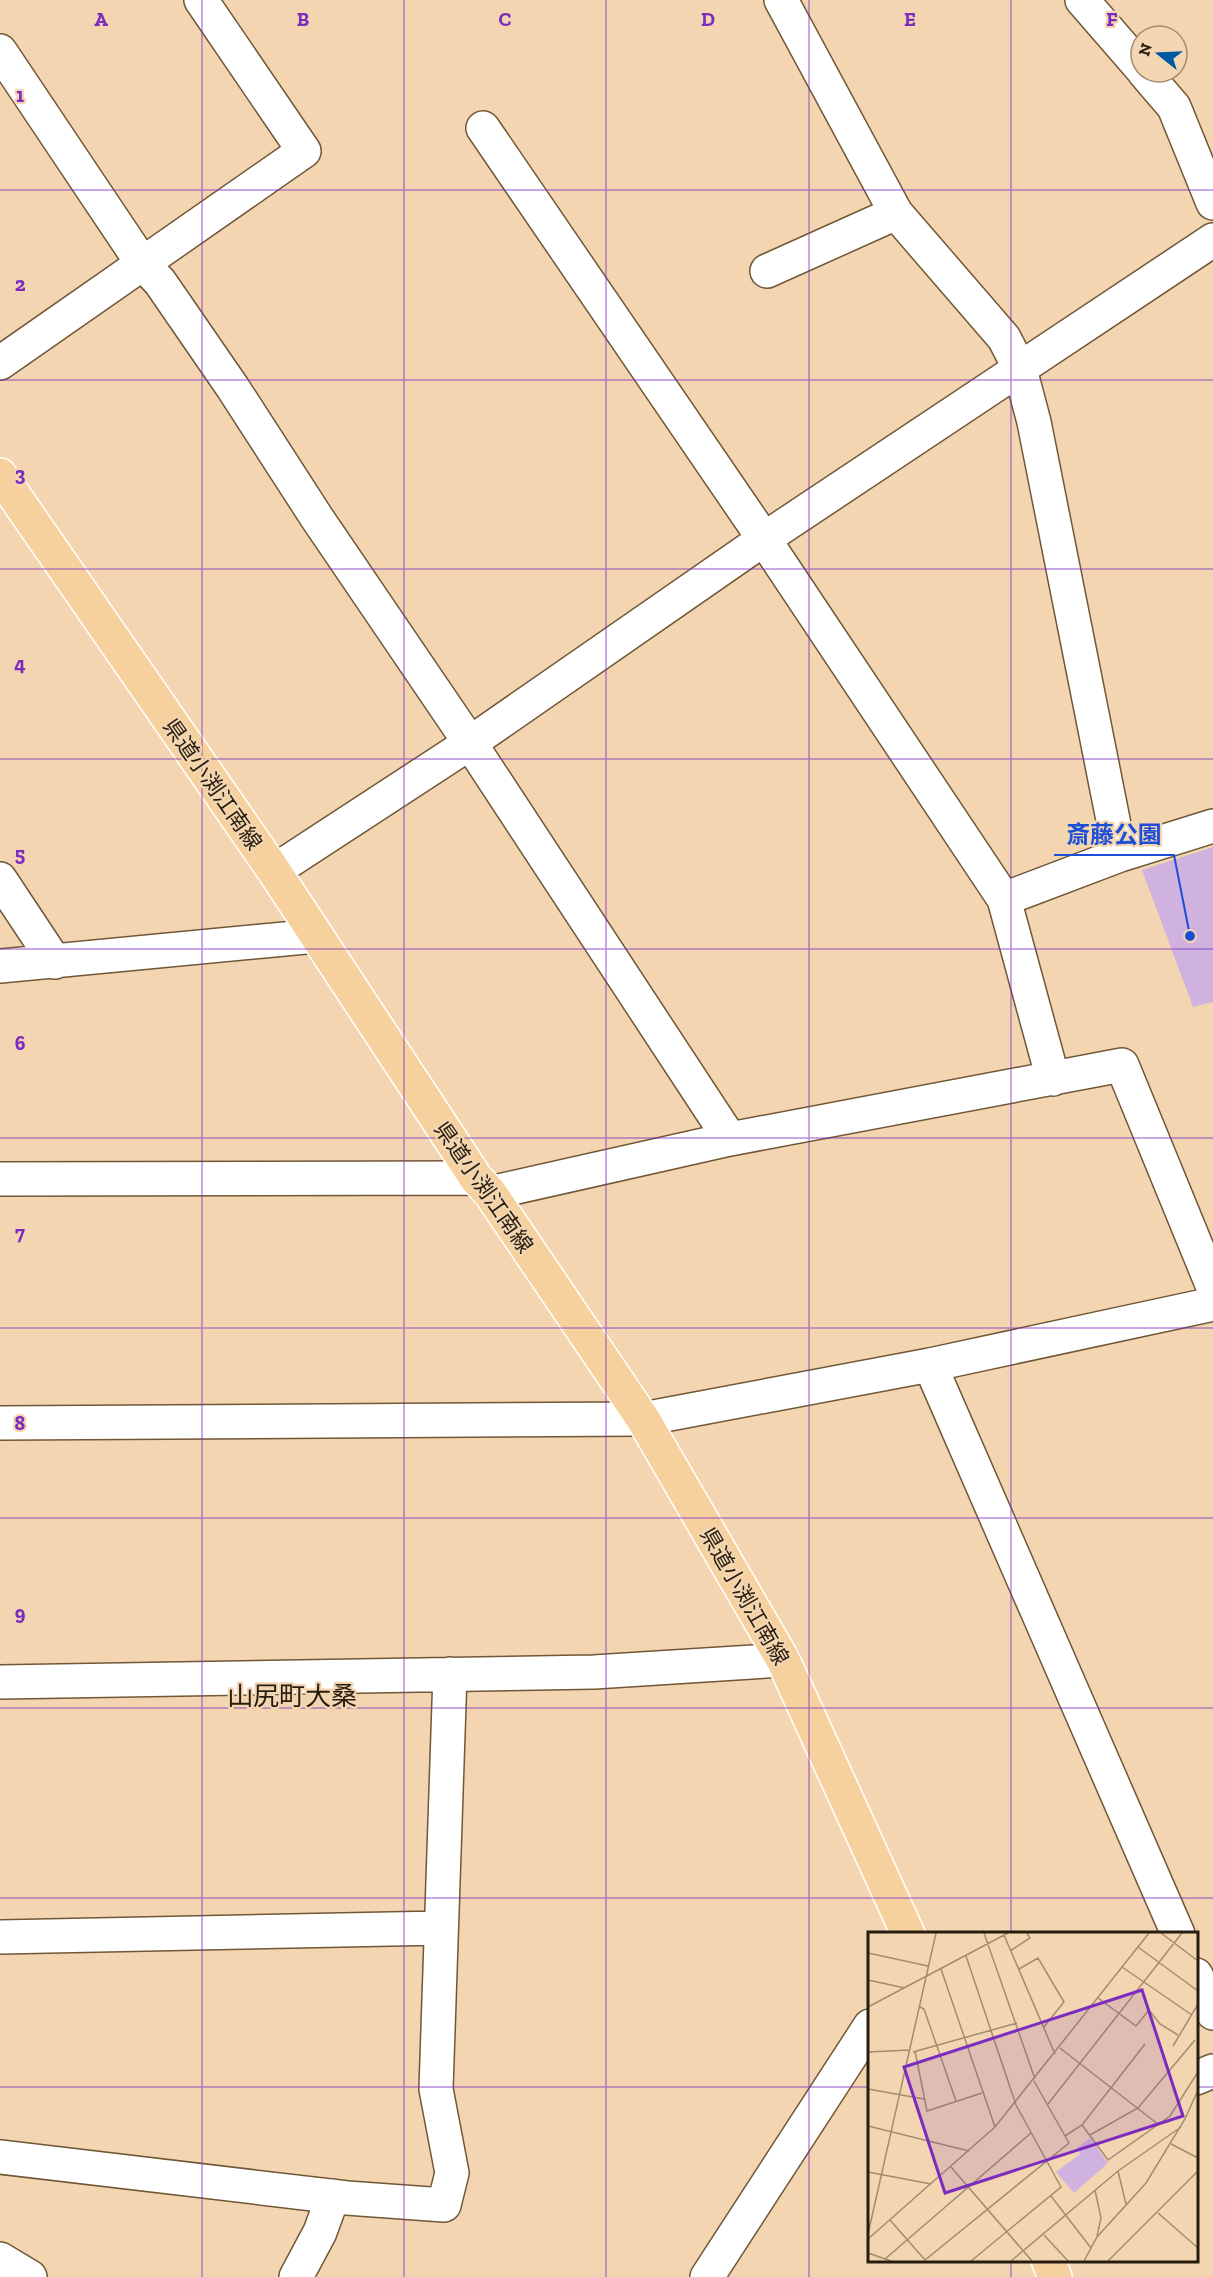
<svg xmlns="http://www.w3.org/2000/svg" width="1213" height="2277" font-family="'Zilla Slab','Noto Sans JP',serif">
<rect width="100%" height="100%" fill="#f3d6b1"/>
<!-- green -->
<path fill="#cfb3de" d="M1213,847V1002L1193,1007L1142,870Z"/>
<g fill="none" stroke-linecap="round" stroke-linejoin="round">
<defs>
<path id="minor" d="M781,0L896,213L1004,338L1020,369L1034,422L1120,855
M1082,0L1141,68
M0,51L142,263L160,282L233,388L317,518L470,743L730,1139
M1144,72L1174,107L1213,203
M483,128L764,539L1004,899L1053,1079
M767,271L896,213
M0,363L304,151L201,0
M274,871L470,743L764,539L1213,240
M0,879L55,962
M1004,899L1120,855L1213,826
M0,966L316,936
M0,1179L476,1178
M490,1193L730,1139L1122,1065L1213,1287
M930,1365L1178,1934
M0,1423L643,1419L930,1365L1213,1304
M0,1682L594,1672L783,1660
M0,1937L441,1928
M1196,1975L1213,2013
M1196,2078L1213,2071
M0,2157L347,2198L444,2205L452,2173L436,2089L450,1674
M0,2259L30,2277
M296,2277L320,2232L333,2196
M707,2277L870,2026"/>
<path id="major" d="M0,475L274,871L476,1178L490,1193L643,1419L783,1660L908,1934
M1048,2260L1055,2277"/>
</defs>
<!-- minor casing -->
<use href="#minor" stroke="#705736" stroke-width="36"/>
<!-- major casing -->
<use href="#major" stroke="#fff" stroke-width="36"/>
<!-- minor -->
<use href="#minor" stroke="#fff" stroke-width="33"/>
<!-- major -->
<use href="#major" stroke="#f6d19e" stroke-width="33"/>
</g>
<!-- grid -->
<path fill="none" stroke="#7b2cbf" stroke-width="1.5" stroke-opacity="0.55" d="M202,0V2277M404,0V2277M606,0V2277M809,0V2277M1011,0V1934M0,190H1213M0,380H1213M0,569H1213M0,759H1213M0,949H1213M0,1138H1213M0,1328H1213M0,1518H1213M0,1708H1213M0,1898H1213M0,2087H870M1196,2087H1213M1011,2260V2277"/>
<g text-anchor="middle" stroke-width="4.5" stroke-linejoin="round" paint-order="stroke">
<!-- street labels -->
<g font-size="22" fill="#271d0f" stroke="#f3d6b1">
<text transform="translate(213 784) rotate(55)" y="8">県道小渕江南線</text>
<text transform="translate(484 1187) rotate(55)" y="8">県道小渕江南線</text>
<text transform="translate(745 1596) rotate(60)" y="8">県道小渕江南線</text>
</g>
<!-- quarter labels -->
<g font-size="26" fill="#271d0f" stroke="#f3d6b1">
<text x="292" y="1705">山尻町大桑</text>
</g>
</g>
<!-- overview -->
<g transform="translate(868 1932)">
<rect width="330" height="330" fill="#f3d6b1"/>
<path d="M222,206L240,231L206,261L188,240L212,222L209,216Z" fill="#cfb3de"/>
<path fill="none" stroke="#a18c70" stroke-width="1.5" d="M116,1L167,147M293,1L330,29M136,3L187,122M270,15L330,59M142,19L162,6L159,1M0,21L60,34M98,24L148,173L193,255L103,329M254,35L324,83M73,37L127,195M151,37L170,26L196,70L175,96M0,48L37,56M230,66L268,94L281,78L292,92L310,103M0,75L140,1M52,75L56,77L88,169M305,114L330,72M192,116L291,193M47,119L59,179L114,161M0,120L42,118M45,120L149,91M0,157L56,167M180,172L314,1M214,193L240,228L302,184L330,140M0,194L101,219M222,203L270,176L327,108M197,204L214,193L277,112M303,212L330,226M83,235L164,329M250,239L258,272M0,240L63,252M227,258L233,286L229,304M183,264L223,316M290,281L330,316M22,288L57,328L201,211L166,149M0,302L68,1M176,303L200,329M0,307L127,195L281,1M0,321L23,329M17,327L163,201M143,329L250,239L313,195M216,329L229,305L278,251L317,187L330,158M240,329L330,239"/>
<path fill="#7b2cbf" fill-opacity="0.15" stroke="#7b2cbf" stroke-width="3" d="M274,58L315,184L77,261L36,135Z"/>
<rect width="330" height="330" fill="none" stroke="#271d0f" stroke-width="3"/>
</g>
<g font-size="20" text-anchor="middle" font-weight="bold" fill="#7b2cbf" stroke="#f3d6b1" stroke-width="4.5" stroke-linejoin="round" paint-order="stroke">
<text x="101" y="26">A</text>
<text x="303" y="26">B</text>
<text x="505" y="26">C</text>
<text x="708" y="26">D</text>
<text x="910" y="26">E</text>
<text x="1112" y="26">F</text>
<text x="20" y="102">1</text>
<text x="20" y="291">2</text>
<text x="20" y="481">3</text>
<text x="20" y="671">4</text>
<text x="20" y="861">5</text>
<text x="20" y="1050">6</text>
<text x="20" y="1240">7</text>
<text x="20" y="1430">8</text>
<text x="20" y="1620">9</text>
</g>
<!-- callouts -->
<path fill="none" stroke="#1d4ed8" stroke-width="2" d="M1190 936L1174 855H1054"/>
<circle fill="#1d4ed8" stroke="#f3d6b1" stroke-width="2" cx="1190" cy="936" r="6"/>
<g font-size="24" text-anchor="middle" font-weight="bold" fill="#1d4ed8" stroke="#f3d6b1" stroke-width="4.5" stroke-linejoin="round" paint-order="stroke">
<text x="1114" y="843">斎藤公園</text>
</g>
<!-- north arrow -->
<g transform="translate(1159 54) rotate(288)"><circle r="28" fill="#f3d6b1" stroke="#a18c70" stroke-width="1.5"/>
<path d="M0-4.5L10 22L0 15L-10 22Z" fill="#0058a5"/>
<text y="-9" font-size="16" font-weight="bold" text-anchor="middle" fill="#271d0f">N</text>
</g>
</svg>
